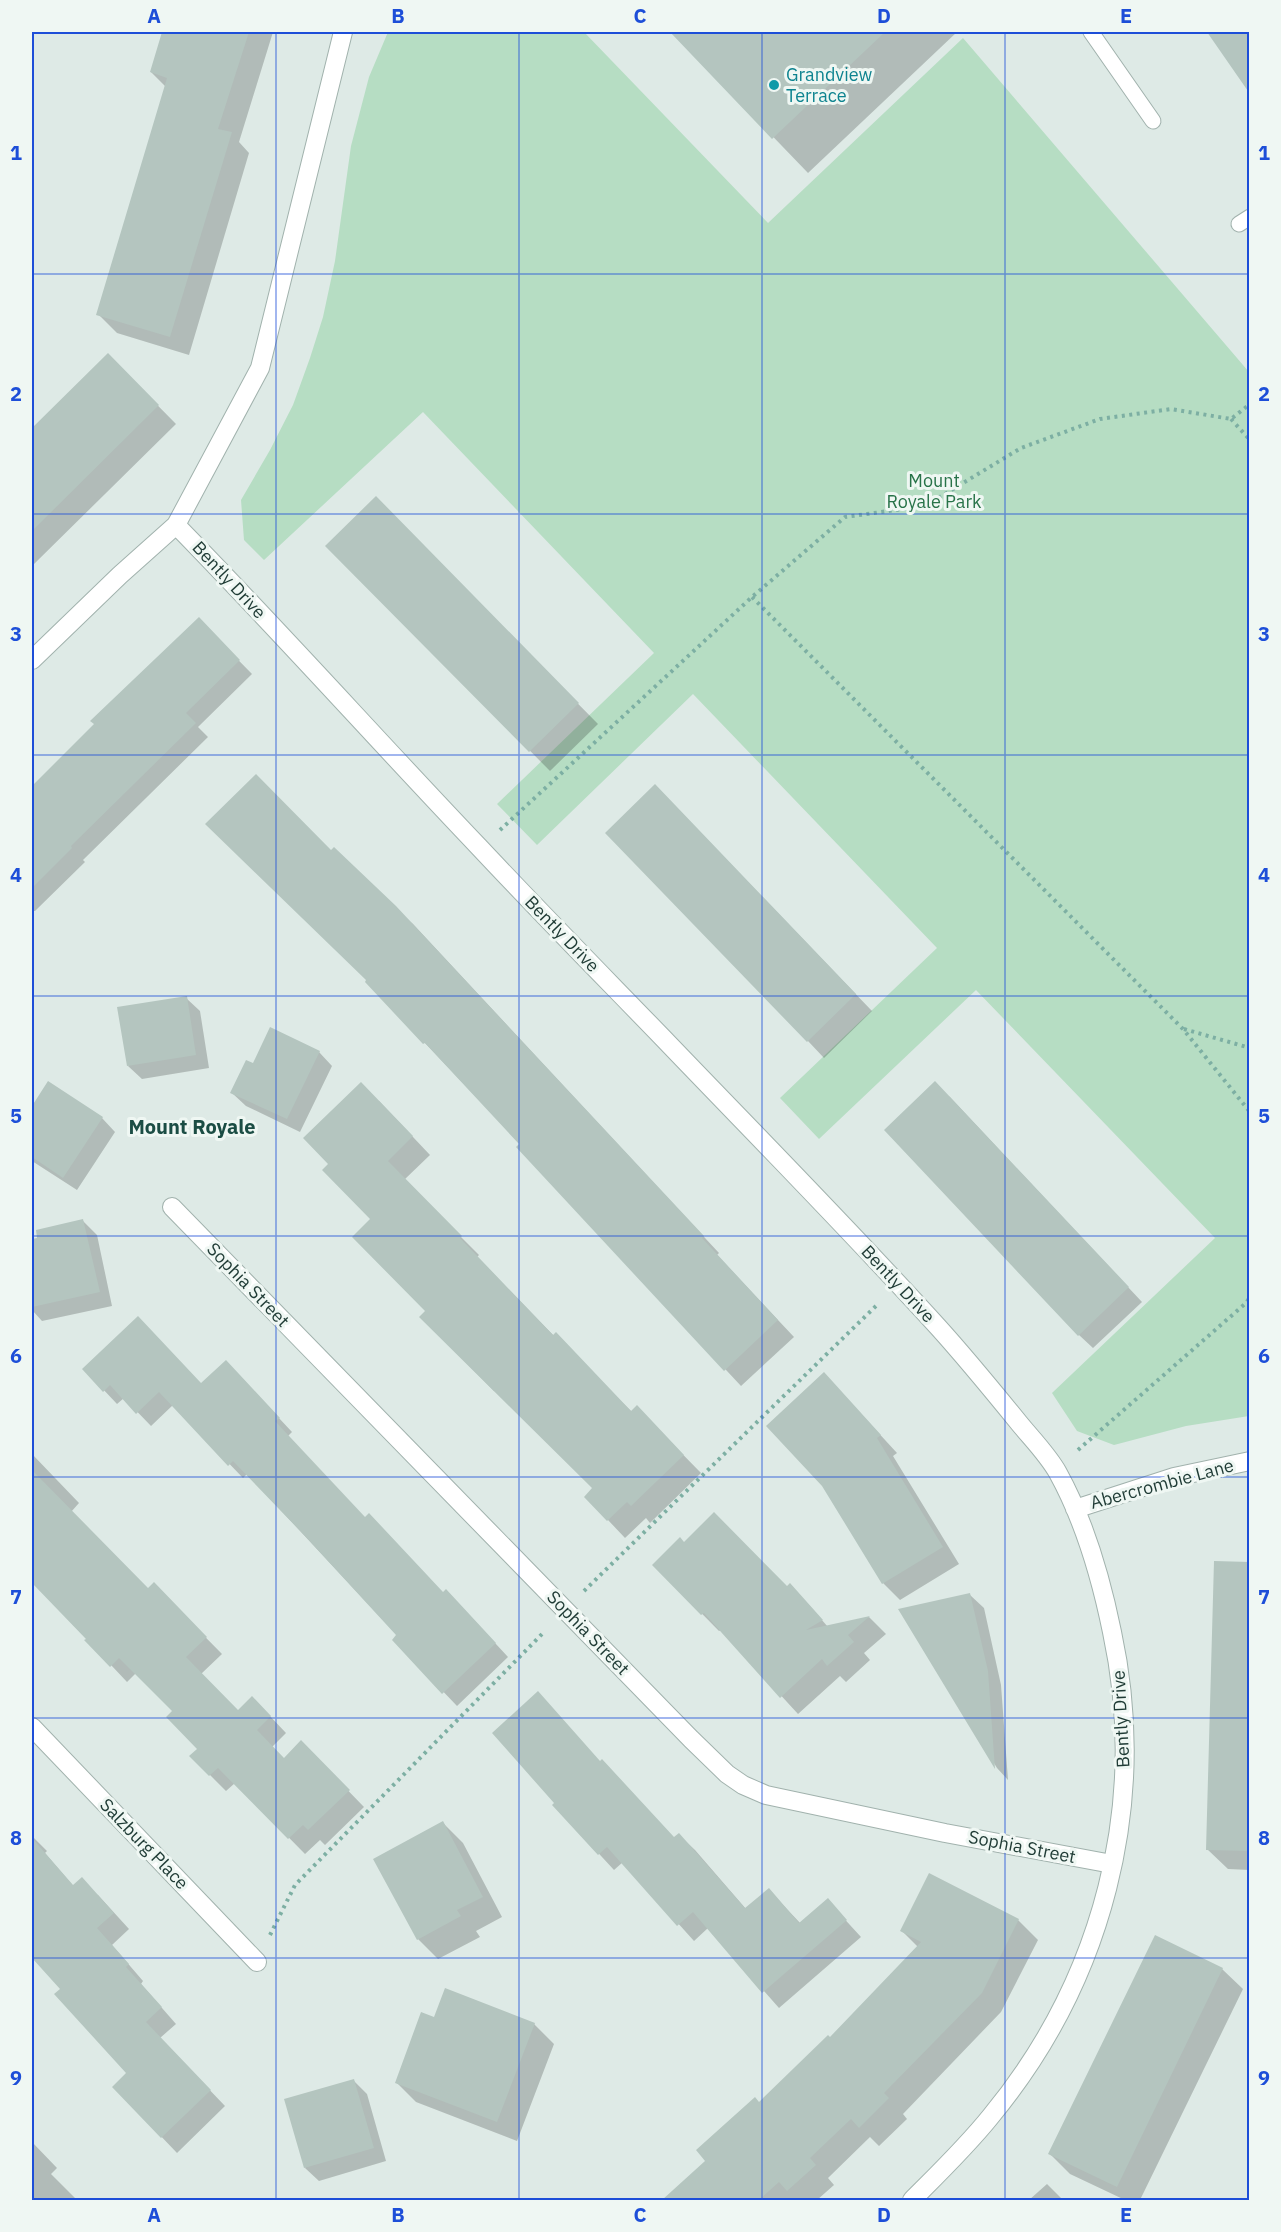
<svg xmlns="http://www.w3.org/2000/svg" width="1281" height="2232" font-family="'IBM Plex Sans',sans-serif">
<rect width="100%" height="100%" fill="#deeae6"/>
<!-- green -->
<path fill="#b6ddc3" d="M388,32H584L768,223L963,38L1249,372V1416L1186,1426L1114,1445L1077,1431L1052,1393L1215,1238L976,990L819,1139L780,1098L937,948L693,694L537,845L497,804L654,653L423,412L264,560L244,540L241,500L270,450L293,405L310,358L323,317L335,261L351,146L369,77Z"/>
<!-- shadow -->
<path fill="#0003" d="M164,32H273L239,142L249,153L189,355L117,333L98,314L166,87L151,72Z
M672,32H957L808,173Z
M1209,32H1250V92Z
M108,355L176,424L32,566V430Z
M375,498L598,724L550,771L327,546Z
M199,620L252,674L198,727L208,737L83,860L85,862L35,911H32V788Z
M672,803L872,1011L824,1058L808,1041Z
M332,852L413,924L719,1253L717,1255L794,1337L741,1386L518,1147L521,1144L367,982Z
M186,998L200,1011L209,1068L142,1079L128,1066Z
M319,1052L332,1066L300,1132L246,1106L232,1093L254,1065Z
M48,1083L102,1118L115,1132L77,1190L32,1161V1109Z
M949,1096L1142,1302L1093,1348L1079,1335Z
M379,1101L430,1155L404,1180L479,1255L477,1257L554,1336L632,1412L654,1425L701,1473L650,1523L646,1518L625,1538L608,1520L594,1488L495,1389L494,1391L421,1317L428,1311L372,1219Z
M83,1221L97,1235L112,1306L42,1321L32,1310V1241Z
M84,1369L201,1385L239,1375L292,1432L288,1436L365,1519L443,1593L459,1604L508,1657L457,1706L394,1640L398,1636L247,1474L243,1478L173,1405L151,1426L124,1398L117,1404Z
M840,1391L897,1453L893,1456L959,1564L900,1600L883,1583Z
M32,1454L79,1503L71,1512L148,1590L154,1585L222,1654L201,1674L238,1712L268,1714L286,1733L272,1747L284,1760L301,1742L364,1807L325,1845L320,1840L305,1854L235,1783L226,1791L191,1756L199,1749L174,1711L136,1673L127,1682L32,1581Z
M685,1544L787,1588L807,1603L828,1627L869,1617L886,1634L864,1653L870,1660L846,1682L840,1676L798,1714L721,1630L719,1631L654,1565Z
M1250,1563V1870L1228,1869L1207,1849Z
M970,1595L984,1608L1001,1685L1008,1780L997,1768L900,1610Z
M601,1762L675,1839L679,1835L695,1850L746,1909L769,1890L801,1924L828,1901L861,1937L779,2008L708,1928L694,1941L623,1862L614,1870L554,1805Z
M443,1823L463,1843L502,1917L476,1931L480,1937L438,1959L418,1939Z
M32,1836L47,1851L45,1853L74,1887L98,1895L129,1929L112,1945L143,1981L141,1984L176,2024L160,2038L225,2106L177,2153L114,2087L128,2074L62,1990L32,1956Z
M929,1875L1018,1920L1038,1940L1001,2012L903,2114L907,2119L879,2146L870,2137L828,2178L834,2185L817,2200H664L708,2161L759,2104L830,2039L918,1947L902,1931Z
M1222,1969L1243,1989L1140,2200H1125L1070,2174L1050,2154Z
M435,2018L534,2024L554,2044L517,2141L416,2102L396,2082Z
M354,2081L367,2094L386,2161L319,2181L305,2168Z
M32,2142L57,2168L51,2174L77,2200H32Z
M1047,2184L1063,2200H1029Z"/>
<!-- building -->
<path fill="#b4c5bf" d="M162,32H249L218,129L232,132L170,337L96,315L167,78L150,72Z
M670,32H885L772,139Z
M1207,32H1250V94Z
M108,353L159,405L32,531V428Z
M376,496L579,703L529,752L325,546Z
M199,617L240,660L186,713L196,723L71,846L72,848L32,888V786L94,724L90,721Z
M256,774L331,850L334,847L396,906L704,1236L702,1238L778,1320L724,1371L516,1147L519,1144L425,1043L423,1044L365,982L366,980L205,824Z
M655,784L856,994L807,1042L605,833Z
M187,996L196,1055L127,1066L117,1007Z
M270,1027L320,1051L287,1119L230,1093L246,1060L253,1063Z
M48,1081L103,1117L63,1178L32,1157V1106Z
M935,1081L1129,1287L1078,1336L884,1130Z
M361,1082L413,1136L388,1161L462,1236L460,1238L553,1335L556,1332L631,1411L637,1405L684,1455L631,1506L627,1502L607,1521L584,1497L592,1488L419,1317L425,1311L352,1237L370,1219L322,1170L328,1164L303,1138Z
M83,1219L100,1292L32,1307V1239L37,1238L36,1230Z
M138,1316L201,1383L226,1360L280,1418L275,1421L365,1517L369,1513L443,1592L446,1589L496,1643L442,1694L392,1640L396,1635L304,1535L233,1461L228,1466L159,1392L136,1414L110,1385L103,1392L82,1369Z
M824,1372L881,1435L877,1438L943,1547L882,1584L822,1486L766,1426Z
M32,1470L148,1588L154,1582L207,1637L186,1657L238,1710L252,1696L271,1716L257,1730L284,1758L301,1740L350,1790L308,1830L303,1825L288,1839L218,1768L209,1776L189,1756L197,1749L166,1717L172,1711L119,1658L110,1667L84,1640L86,1639L32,1583Z
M714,1512L787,1586L790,1583L823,1620L806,1630L870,1616L848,1635L854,1642L827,1666L822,1659L780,1698L704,1613L701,1615L652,1565L680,1537L684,1542Z
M1214,1561L1250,1562V1851L1206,1850Z
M970,1593L988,1671L995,1769L898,1609Z
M538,1691L600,1761L602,1759L674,1837L679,1833L745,1908L769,1888L799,1923L828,1898L847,1920L762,1993L693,1912L677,1926L607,1847L598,1855L552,1805L554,1803L492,1733Z
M443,1821L483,1897L457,1910L461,1916L417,1940L373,1859Z
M32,1838L73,1885L82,1877L114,1913L97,1928L129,1964L126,1967L162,2007L146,2022L211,2090L161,2138L112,2087L126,2073L54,1994L60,1989L32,1958Z
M929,1873L1019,1919L982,1993L884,2093L889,2098L859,2128L851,2119L810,2158L816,2165L787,2191L779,2182L759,2200H662L705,2161L696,2150L755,2097L759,2102L828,2035L830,2037L921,1942L900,1931Z
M1155,1935L1223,1968L1117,2187L1048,2154Z
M445,1988L535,2023L497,2122L395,2083L421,2012L434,2017Z
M354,2079L374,2148L304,2168L284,2099Z"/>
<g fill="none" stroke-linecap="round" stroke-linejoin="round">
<defs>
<path id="service" d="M1091,32L1153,121
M1239,224L1250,217"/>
<path id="minor" d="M176,525C279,630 377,740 479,847C539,911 601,974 662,1037C754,1133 848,1228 938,1327C966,1358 993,1391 1019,1423C1032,1439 1048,1455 1058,1473C1085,1522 1101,1578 1112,1632C1149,1804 1103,1980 991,2116C967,2146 939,2173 912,2200
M32,660L120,575L176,525L260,368L343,32
M172,1207L691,1739L727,1774L743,1785L766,1795L945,1833L1112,1864
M1075,1509L1174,1477L1250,1461
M32,1727L257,1962"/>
</defs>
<!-- service casing -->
<use href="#service" stroke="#a1b2ad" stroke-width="17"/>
<!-- minor casing -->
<use href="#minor" stroke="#a1b2ad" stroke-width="20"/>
<!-- path -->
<path stroke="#7dafa3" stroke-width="4" stroke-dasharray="3 4.5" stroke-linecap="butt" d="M1231,419L1250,440
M752,597L1183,1029L1250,1112
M500,830L752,597L845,517L925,506L1021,448L1100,419L1171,409L1231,419L1250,404
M1184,1029L1250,1048
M1078,1450L1246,1303L1250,1297
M584,1591L879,1303
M270,1935L295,1885L545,1631"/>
<!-- service -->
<use href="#service" stroke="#fff" stroke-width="15"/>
<!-- minor -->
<use href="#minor" stroke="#fff" stroke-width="18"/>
</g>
<!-- grid -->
<path fill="none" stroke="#1d4ed8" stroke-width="1.5" stroke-opacity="0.55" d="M276,32V2200M519,32V2200M762,32V2200M1005,32V2200M32,274H1250M32,514H1250M32,755H1250M32,996H1250M32,1236H1250M32,1477H1250M32,1718H1250M32,1958H1250"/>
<!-- markers -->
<circle fill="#0f9aa8" stroke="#eff7f3" stroke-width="2" cx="774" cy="85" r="6"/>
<g text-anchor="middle" stroke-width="6" stroke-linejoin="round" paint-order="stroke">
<!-- culture labels -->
<g font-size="18" fill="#0d838f" stroke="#eff7f3" text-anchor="start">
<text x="786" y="81">Grandview<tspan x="786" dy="21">Terrace</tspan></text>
</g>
<!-- park labels -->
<g font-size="18" fill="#287349" stroke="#eff7f3">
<text x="934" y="487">Mount<tspan x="934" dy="21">Royale Park</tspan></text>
</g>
<!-- street labels -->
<g font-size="18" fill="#1f3b35" stroke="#eff7f3">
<text transform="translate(229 580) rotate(47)" y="6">Bently Drive</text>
<text transform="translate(562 934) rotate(46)" y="6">Bently Drive</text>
<text transform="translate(898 1284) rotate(47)" y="6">Bently Drive</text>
<text transform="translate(248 1285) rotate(46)" y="6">Sophia Street</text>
<text transform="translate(1162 1484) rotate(-15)" y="6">Abercrombie Lane</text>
<text transform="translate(588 1633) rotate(46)" y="6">Sophia Street</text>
<text transform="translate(1121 1719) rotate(-93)" y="6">Bently Drive</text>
<text transform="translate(144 1844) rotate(46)" y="6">Salzburg Place</text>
<text transform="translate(1022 1847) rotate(11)" y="6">Sophia Street</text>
</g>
<!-- neighbourhood labels -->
<g font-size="20" font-weight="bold" fill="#1b4d44" stroke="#eff7f3">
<text x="192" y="1134">Mount Royale</text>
</g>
</g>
<!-- border -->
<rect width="1281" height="2232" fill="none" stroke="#eff7f3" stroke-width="66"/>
<rect x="33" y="33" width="1215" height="2166" fill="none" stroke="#1d4ed8" stroke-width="2"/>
<g font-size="20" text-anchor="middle" font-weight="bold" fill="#1d4ed8">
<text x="154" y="23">A</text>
<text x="398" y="23">B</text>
<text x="640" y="23">C</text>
<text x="884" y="23">D</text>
<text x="1126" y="23">E</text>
<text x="16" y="160">1</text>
<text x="1264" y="160">1</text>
<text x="16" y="401">2</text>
<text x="1264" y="401">2</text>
<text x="16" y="641">3</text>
<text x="1264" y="641">3</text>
<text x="16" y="882">4</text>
<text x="1264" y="882">4</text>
<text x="16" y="1123">5</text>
<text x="1264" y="1123">5</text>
<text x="16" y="1363">6</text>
<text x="1264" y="1363">6</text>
<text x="16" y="1604">7</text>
<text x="1264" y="1604">7</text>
<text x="16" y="1845">8</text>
<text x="1264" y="1845">8</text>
<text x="16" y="2085">9</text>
<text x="1264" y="2085">9</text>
<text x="154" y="2222">A</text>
<text x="398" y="2222">B</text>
<text x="640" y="2222">C</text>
<text x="884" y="2222">D</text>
<text x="1126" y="2222">E</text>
</g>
</svg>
